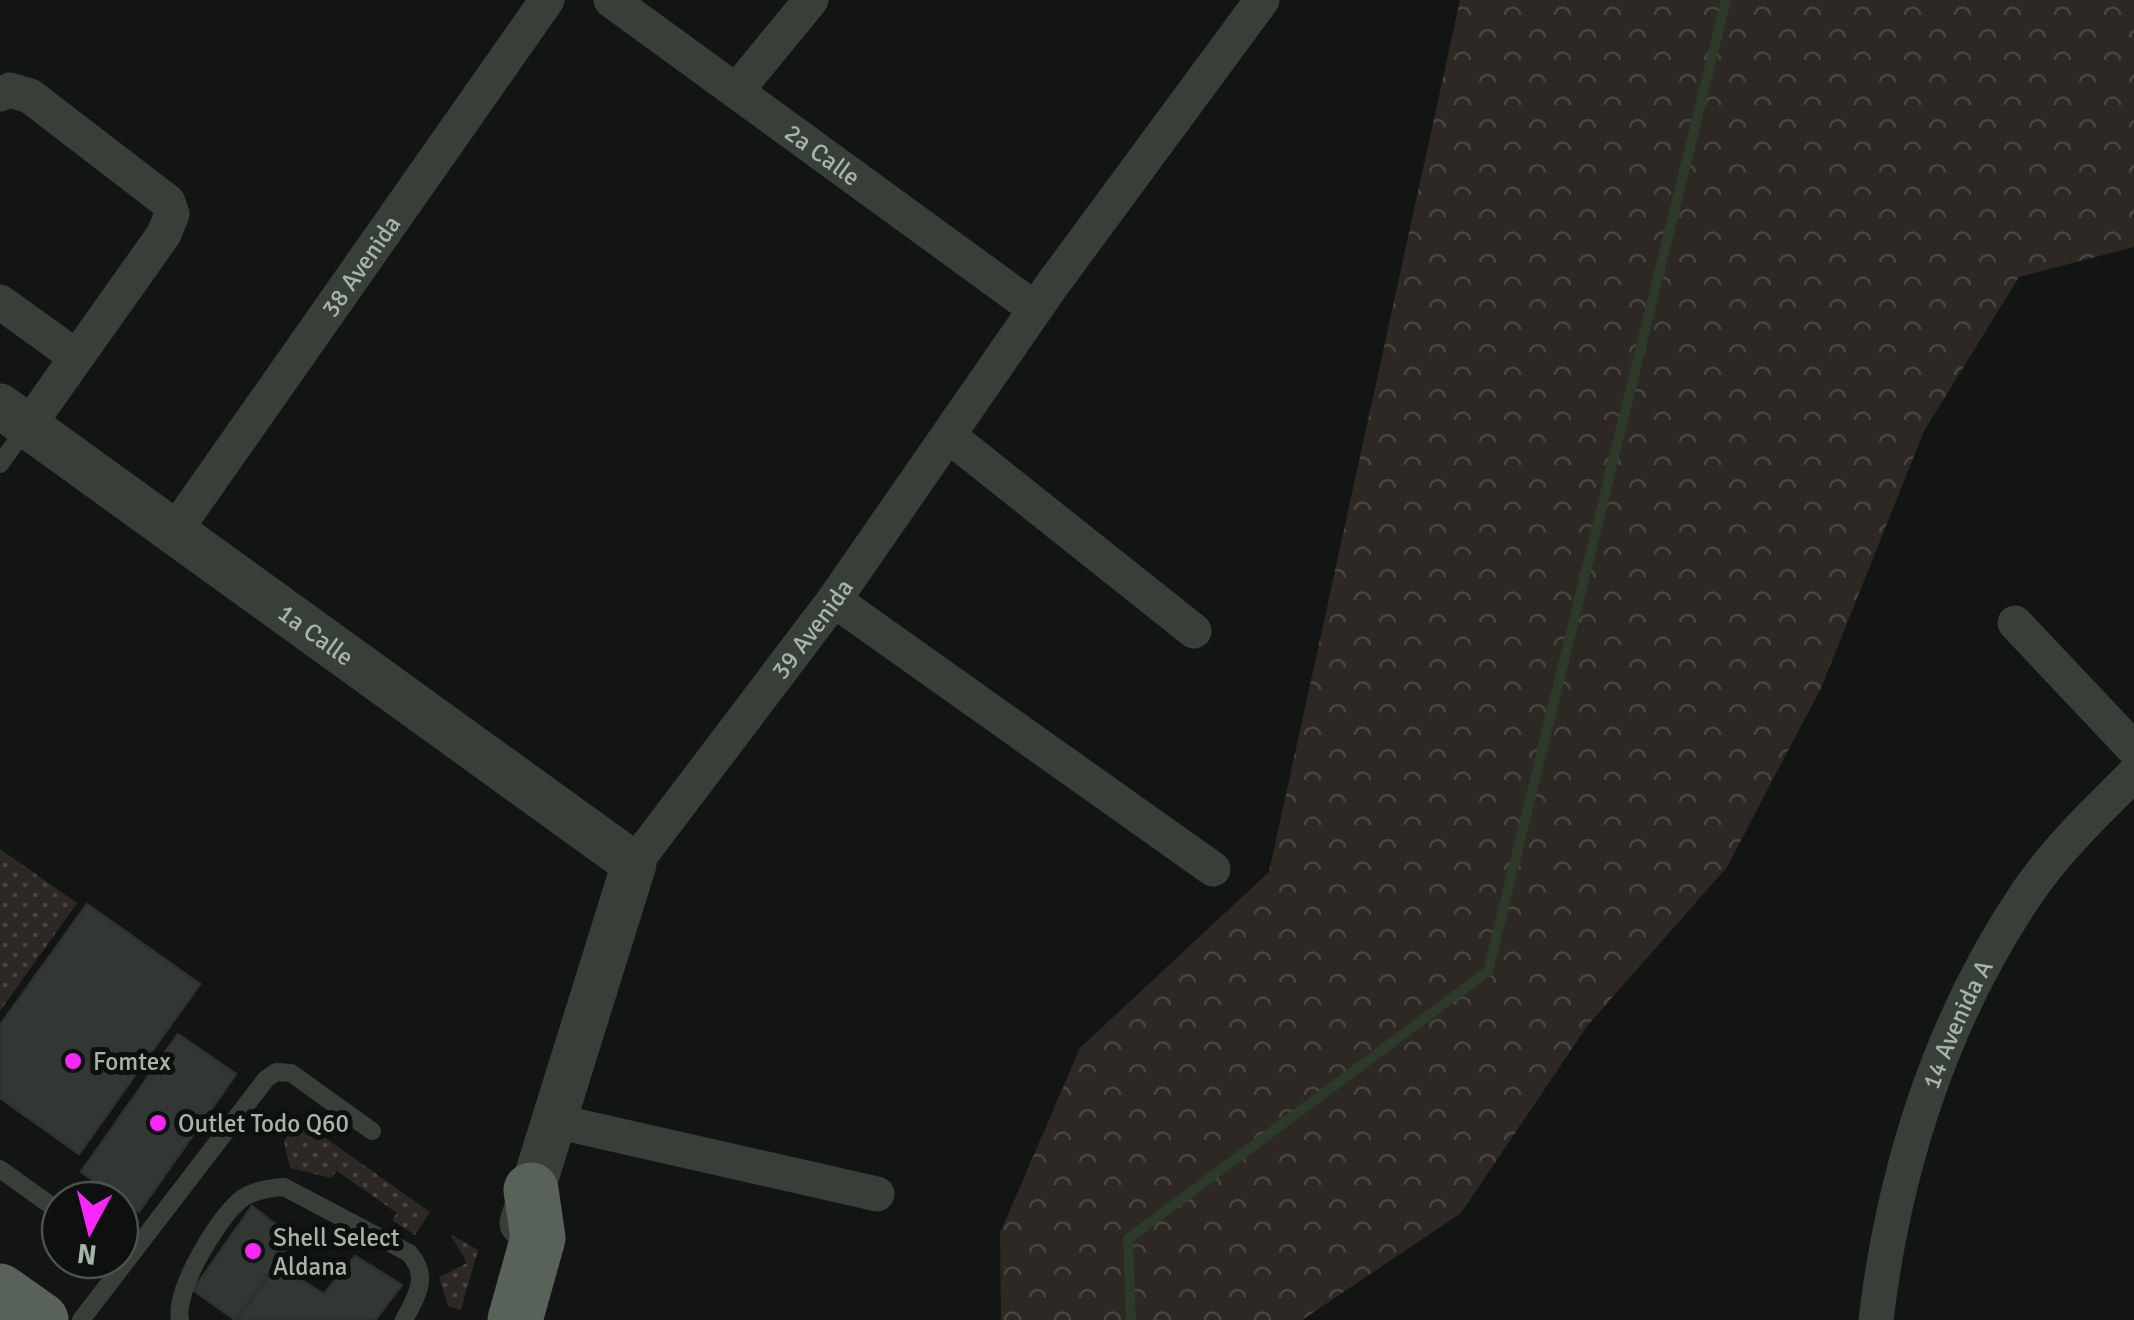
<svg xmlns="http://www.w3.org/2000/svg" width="2134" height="1320" font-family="Signika,sans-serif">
<defs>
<pattern id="grass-dots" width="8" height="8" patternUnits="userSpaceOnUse" patternTransform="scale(2.5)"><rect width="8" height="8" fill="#2d2823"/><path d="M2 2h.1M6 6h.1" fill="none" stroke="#484540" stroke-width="1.8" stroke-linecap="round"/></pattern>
<pattern id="forest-crowns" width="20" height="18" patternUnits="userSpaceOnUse" patternTransform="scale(2.5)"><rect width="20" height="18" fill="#2d2823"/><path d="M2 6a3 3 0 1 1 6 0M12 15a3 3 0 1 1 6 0" fill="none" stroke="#484540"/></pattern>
</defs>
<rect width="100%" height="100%" fill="#131514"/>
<!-- grass -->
<path fill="url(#grass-dots)" d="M0,849L77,903L0,1011Z
M297,1118L430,1212L415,1235L392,1220L397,1213L337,1171L331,1178L290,1168L284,1142Z
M450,1234L478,1250L461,1310L448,1306L439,1277L467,1263Z"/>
<!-- forest -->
<path fill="url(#forest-crowns)" d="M1460,0H2134V247L2019,277L1924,431L1821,688L1727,867L1588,1025L1461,1213L1302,1320H1001L1000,1233L1080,1048L1269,872Z"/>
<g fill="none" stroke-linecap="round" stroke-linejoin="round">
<!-- stream -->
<path stroke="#2d3929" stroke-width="10" d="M1131,1320L1128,1239L1488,971L1726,0"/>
</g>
<!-- building -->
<path fill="#333734" stroke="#2d312f" stroke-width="2.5" d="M87,904L200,984L79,1154L0,1098V1025Z
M178,1034L236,1074L139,1212L81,1172Z
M252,1206L293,1238L235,1320L193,1290Z
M355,1256L402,1285L375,1320H238L277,1265L324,1294Z"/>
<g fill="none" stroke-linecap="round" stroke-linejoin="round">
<!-- service -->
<path stroke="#383f39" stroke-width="18" d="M0,464L26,428
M0,1169L60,1212
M81,1320L266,1079L276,1072L291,1073L372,1131
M180,1320C174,1291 216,1221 239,1201C250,1191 269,1188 284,1187L409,1253C430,1277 417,1295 404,1320"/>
<!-- minor -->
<g stroke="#383f39" stroke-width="35">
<path id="s1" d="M611,0L1035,309"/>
<path d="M737,90L811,0"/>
<path d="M0,94L10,90L30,96L168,202L172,214L164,234L28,426"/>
<path d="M0,302L75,356"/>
<path d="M949,436L1194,631"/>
<path id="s2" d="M174,532L547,0"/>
<path d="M834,600L1213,869"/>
<path d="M2015,623L2134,749"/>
<path id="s3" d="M634,864L834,600L1052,285L1262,0"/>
<path d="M555,1121L877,1194"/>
<path id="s4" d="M1876,1320C1894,1169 1941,1020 2027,893C2057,849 2096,812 2134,774"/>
</g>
<!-- tertiary -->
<path stroke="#383f39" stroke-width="45" id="s5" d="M0,406L634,864L522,1223"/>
<!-- trunk -->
<path stroke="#586259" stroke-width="55" d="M0,1291L41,1320
M515,1320L538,1238L531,1190"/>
</g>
<!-- markers -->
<g fill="#f927f9" stroke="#0e100f" stroke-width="4">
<circle cx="73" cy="1061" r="10"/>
<circle cx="158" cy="1123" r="10"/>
<circle cx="253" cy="1251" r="10"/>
</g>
<g text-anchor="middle" stroke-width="10" stroke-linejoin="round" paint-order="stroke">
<!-- street labels -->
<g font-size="25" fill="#a4b6a5" stroke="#0e100f">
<text dy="9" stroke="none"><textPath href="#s1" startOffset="262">2a Calle</textPath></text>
<text dy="9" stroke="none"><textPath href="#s2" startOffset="325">38 Avenida</textPath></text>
<text dy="9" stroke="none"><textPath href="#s3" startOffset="295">39 Avenida</textPath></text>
<text dy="9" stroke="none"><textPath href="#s5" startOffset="390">1a Calle</textPath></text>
<text dy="9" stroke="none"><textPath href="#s4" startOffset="308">14 Avenida A</textPath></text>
</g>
<!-- poi labels -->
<g font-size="25" fill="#a4b6a5" stroke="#0e100f" text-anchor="start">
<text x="93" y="1070">Fomtex</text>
<text x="178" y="1132">Outlet Todo Q60</text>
<text x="273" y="1246">Shell Select<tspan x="273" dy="29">Aldana</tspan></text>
</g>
</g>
<!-- north arrow -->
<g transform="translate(90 1230) rotate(187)"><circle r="48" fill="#0e100f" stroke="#4a524b" stroke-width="2.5"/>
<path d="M0-8L18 38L0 25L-18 38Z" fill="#f927f9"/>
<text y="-15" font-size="28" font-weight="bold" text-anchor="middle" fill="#a4b6a5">N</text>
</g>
</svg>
